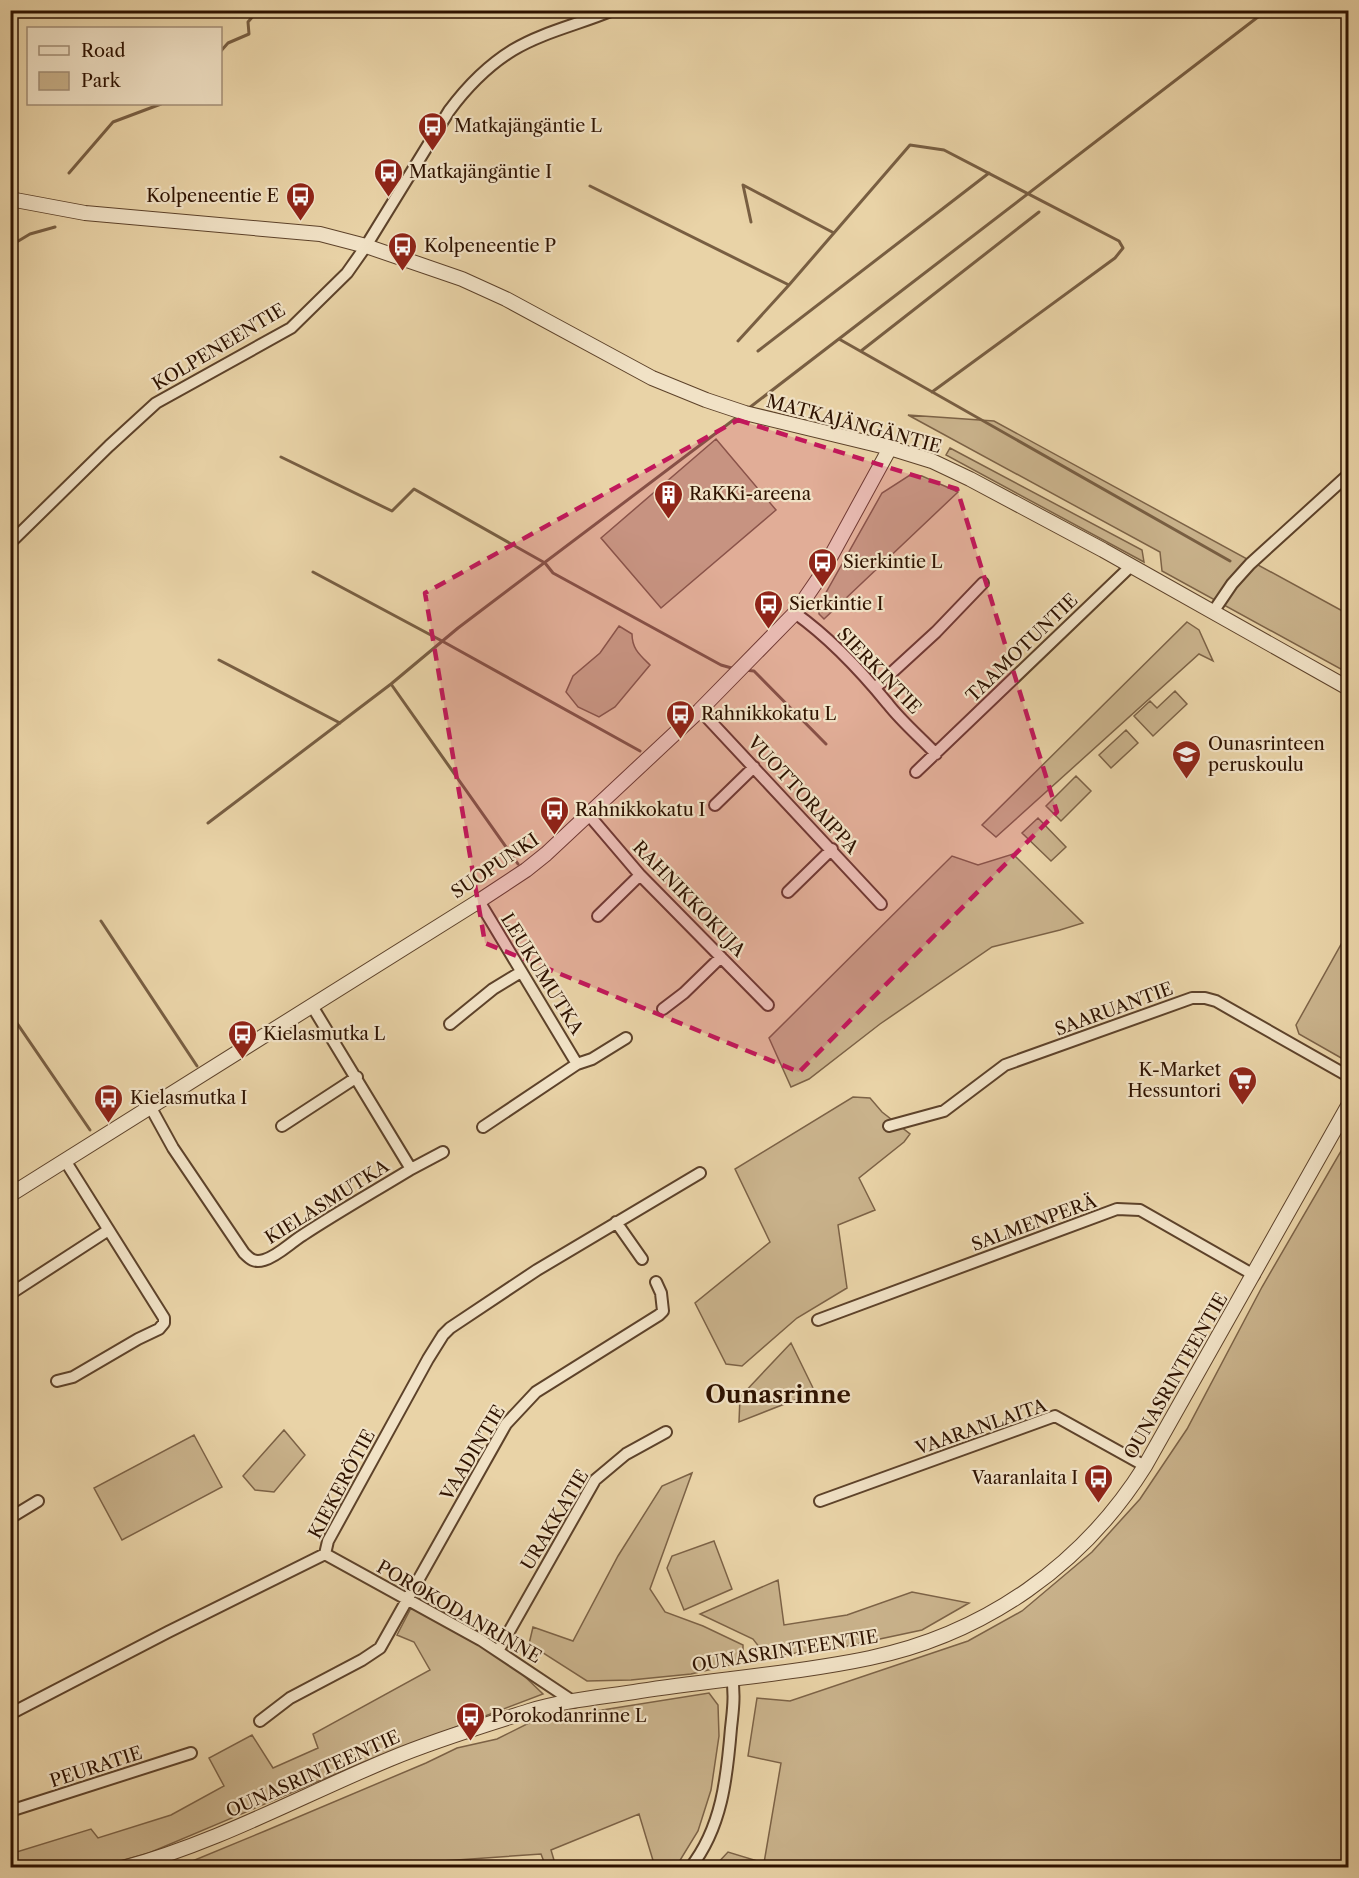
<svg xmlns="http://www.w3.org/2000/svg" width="1359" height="1878" font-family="'Libre Caslon Text',serif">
<rect width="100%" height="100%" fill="#e9d3a7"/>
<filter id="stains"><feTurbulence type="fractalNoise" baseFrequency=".00333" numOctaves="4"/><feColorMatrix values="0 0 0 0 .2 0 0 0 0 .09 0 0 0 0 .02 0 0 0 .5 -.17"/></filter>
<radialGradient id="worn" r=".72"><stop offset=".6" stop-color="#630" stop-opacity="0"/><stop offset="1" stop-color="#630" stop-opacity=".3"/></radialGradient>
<!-- green -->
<path fill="#c9b28b" stroke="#7c6246" stroke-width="1.5" d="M908,415L994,421L1348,614V673L1162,571L1160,552Z
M716,439L776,510L661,608L601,538Z
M950,448L1142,550L1144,562L946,455Z
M910,475L922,476L958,492L824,619L819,614V605L882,493Z
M1187,622L1199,630L1213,661L1199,654L996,837L982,825Z
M619,626L632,634C632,649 640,655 650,665L615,707L599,717L578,707L566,692L573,676L600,653Z
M1175,691L1187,704L1153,736L1134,716L1150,701L1157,708Z
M1126,730L1138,743L1111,768L1099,755Z
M1076,776L1091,791L1061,821L1046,806Z
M1038,818L1066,847L1051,861L1022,833Z
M1013,854L1083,923L1060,930L992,947L880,1024L809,1079L791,1087L769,1038L952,856L978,865Z
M1348,932V1055L1343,1059L1299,1034L1296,1025Z
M853,1097L870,1098L882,1112L910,1134L904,1142L859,1178L875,1210L838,1225L847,1288L797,1318L742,1366L726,1364L695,1303L770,1242L735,1169Z
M1348,1139V1867H714L728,1852L764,1863L781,1763L748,1756L757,1698L790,1701L968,1641L1022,1611L1092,1552L1140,1499L1187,1429L1262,1287Z
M791,1343L815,1392L739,1422L740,1397Z
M284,1430L305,1455L274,1492L255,1490L243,1476Z
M194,1435L222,1487L122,1540L94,1488Z
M692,1473L650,1589L665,1612L703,1626L743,1645V1662L691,1674L631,1680L587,1681L529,1644L533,1627L573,1641L618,1556L662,1486Z
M714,1541L732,1589L684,1610L667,1568L672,1556Z
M778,1580L784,1625L847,1615L912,1592L969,1603L922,1630L847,1646L767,1657L753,1639L700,1614Z
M411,1608L498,1651L543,1694L364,1762L149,1853L95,1868L11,1867L10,1854L91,1829L98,1838L171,1815L224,1786L209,1758L252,1735L273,1768L318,1748L313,1734L430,1670L414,1642L397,1635Z
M709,1693L718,1705L719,1736L711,1790L698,1831L679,1862L673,1867H655L639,1814L551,1850L556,1867H546L541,1854L343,1868L172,1867L190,1862L265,1831L426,1763L457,1748L497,1739L533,1721Z"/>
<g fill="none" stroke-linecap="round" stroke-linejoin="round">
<!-- stream -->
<path stroke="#785e42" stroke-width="3" d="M220,52L228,43L249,34L248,22L254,15V10
M69,173L113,122L161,104
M590,186L789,285L910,145L944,150L1119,241L1123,248L1115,258L932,392
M751,222L743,185L834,233
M10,246L30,234L55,227
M839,339L1230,561
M738,341L789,285
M758,351L989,173
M861,351L1039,212
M749,408L1267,10
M281,457L392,511L414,489L545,563L553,573L721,665L735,669
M313,572L442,641L640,751
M219,660L340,723
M744,670L754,671L826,744
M391,684L518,864
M208,823L391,684L458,628L736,418
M101,921L197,1066
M10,1013L90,1130"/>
<defs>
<path id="minor" d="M10,543L109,446L156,403L291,328L347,273L366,246L449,111C466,88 487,66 513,50C543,32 580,24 613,10
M1213,612L1232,584L1250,564L1348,475
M795,613C830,638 861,671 888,704C902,722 920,737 936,754
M876,687L936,632L983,583
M700,710L881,904
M916,772L1131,566
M715,805L754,767
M588,814L640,875L768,1005
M788,892L832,849
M479,901L577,1064
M598,916L640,875
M663,1009L684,993L721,957
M450,1024L493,989L521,972
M151,1108L173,1148L244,1253C250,1259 254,1263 264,1260C278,1256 290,1243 303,1235C338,1212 375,1191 411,1169L312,1006
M282,1126L357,1077
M889,1126L944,1111L1005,1065L1192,998H1205L1216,1001L1348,1076
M483,1127L577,1064L592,1059L626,1038
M411,1169L443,1152
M616,1222L642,1259
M10,1294L107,1231
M818,1320L1117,1209L1140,1210L1254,1275
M57,1381L73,1377L138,1339L159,1329L164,1323V1318L66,1162
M820,1501L1055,1416L1145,1466
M10,1518L38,1501
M325,1554L481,1640L574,1702
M498,1651L595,1480L626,1454L666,1432
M10,1714L168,1632L325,1554L328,1541L428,1359L443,1335L450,1328L537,1270L700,1173
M260,1721L290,1698L362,1660L380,1648L506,1424L536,1392L659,1315L663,1311L661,1293L656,1282
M10,1811L191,1753
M690,1868C722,1828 727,1777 731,1728C733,1711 735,1694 732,1678"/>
<path id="tertiary" d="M10,199L85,213L320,234L366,246L462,279L506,299L652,378L706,400L745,413L890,448L932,461L970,479L1103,550L1348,688
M10,1195L479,901L526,870L546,854L700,710L795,613L819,578L890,448
M123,1868C216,1843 301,1796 390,1759C435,1740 482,1726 529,1711C565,1700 603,1697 640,1691C717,1679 794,1674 870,1658C985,1634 1083,1565 1145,1466L1348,1106"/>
</defs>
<!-- minor casing -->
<use href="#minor" stroke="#5d422a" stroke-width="14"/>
<!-- tertiary casing -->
<use href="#tertiary" stroke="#5d422a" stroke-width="16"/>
<!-- minor -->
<use href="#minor" stroke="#f1e2c6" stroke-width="10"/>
<!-- tertiary -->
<use href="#tertiary" stroke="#f1e2c6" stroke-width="14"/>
</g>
<!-- marked area -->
<path fill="#c2185b" fill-opacity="0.2" stroke="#c2185b" stroke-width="4.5" stroke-dasharray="12 8" stroke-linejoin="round" d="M738,420L957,489L1057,812L799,1072L485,943L425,593Z"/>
<!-- icons -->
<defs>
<symbol id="bus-pin" viewBox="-11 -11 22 30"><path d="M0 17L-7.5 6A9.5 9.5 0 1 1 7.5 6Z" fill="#8f2418" stroke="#f1e2c6"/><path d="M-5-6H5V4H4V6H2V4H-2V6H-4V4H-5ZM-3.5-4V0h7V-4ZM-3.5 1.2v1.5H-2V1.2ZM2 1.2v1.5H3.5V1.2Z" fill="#fff"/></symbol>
<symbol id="building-pin" viewBox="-11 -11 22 30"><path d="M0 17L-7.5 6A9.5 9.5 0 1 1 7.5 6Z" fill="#8f2418" stroke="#f1e2c6"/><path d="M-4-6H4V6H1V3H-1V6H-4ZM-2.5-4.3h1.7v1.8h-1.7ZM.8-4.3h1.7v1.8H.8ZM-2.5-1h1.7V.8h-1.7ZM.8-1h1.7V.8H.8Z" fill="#fff"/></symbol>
<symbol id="school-pin" viewBox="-11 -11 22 30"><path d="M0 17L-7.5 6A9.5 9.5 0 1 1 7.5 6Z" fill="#8f2418" stroke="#f1e2c6"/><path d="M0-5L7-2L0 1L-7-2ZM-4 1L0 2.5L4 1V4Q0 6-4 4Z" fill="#fff"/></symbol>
<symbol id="supermarket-pin" viewBox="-11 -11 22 30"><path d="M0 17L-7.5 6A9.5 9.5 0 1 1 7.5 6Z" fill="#8f2418" stroke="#f1e2c6"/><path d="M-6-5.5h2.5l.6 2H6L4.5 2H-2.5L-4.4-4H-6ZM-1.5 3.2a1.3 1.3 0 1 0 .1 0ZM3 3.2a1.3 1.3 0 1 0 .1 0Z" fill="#fff"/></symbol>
</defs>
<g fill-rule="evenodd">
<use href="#bus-pin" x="416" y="110" width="33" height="45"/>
<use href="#bus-pin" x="372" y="156" width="33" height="45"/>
<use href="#bus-pin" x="284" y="180" width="33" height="45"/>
<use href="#bus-pin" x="386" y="230" width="33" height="45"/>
<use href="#building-pin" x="652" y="478" width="33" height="45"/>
<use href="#bus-pin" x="806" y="546" width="33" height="45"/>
<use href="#bus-pin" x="752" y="588" width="33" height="45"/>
<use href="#bus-pin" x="664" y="698" width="33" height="45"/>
<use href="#school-pin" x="1170" y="738" width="33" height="45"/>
<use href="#bus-pin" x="538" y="794" width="33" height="45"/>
<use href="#bus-pin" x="226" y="1018" width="33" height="45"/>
<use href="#supermarket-pin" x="1226" y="1064" width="33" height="45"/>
<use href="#bus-pin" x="92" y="1082" width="33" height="45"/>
<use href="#bus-pin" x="1082" y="1462" width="33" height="45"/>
<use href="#bus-pin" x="454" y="1700" width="33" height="45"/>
</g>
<g text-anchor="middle" stroke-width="4.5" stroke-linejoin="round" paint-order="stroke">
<!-- poi labels -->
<g font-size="18" fill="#2e1200" stroke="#f1e2c6" text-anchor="start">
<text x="454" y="132">Matkajängäntie L</text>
<text x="409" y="178">Matkajängäntie I</text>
<text x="279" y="202" text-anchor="end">Kolpeneentie E</text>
<text x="424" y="252">Kolpeneentie P</text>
<text x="689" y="500">RaKKi-areena</text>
<text x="843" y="568">Sierkintie L</text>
<text x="789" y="610">Sierkintie I</text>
<text x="701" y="720">Rahnikkokatu L</text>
<text x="1208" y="750">Ounasrinteen<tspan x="1208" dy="21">peruskoulu</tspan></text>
<text x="575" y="816">Rahnikkokatu I</text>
<text x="263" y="1040">Kielasmutka L</text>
<text x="1221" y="1076" text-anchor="end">K-Market<tspan x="1221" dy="21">Hessuntori</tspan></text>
<text x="130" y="1104">Kielasmutka I</text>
<text x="1078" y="1484" text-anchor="end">Vaaranlaita I</text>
<text x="491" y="1722">Porokodanrinne L</text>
</g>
<!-- street labels -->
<g font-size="18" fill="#2e1200" stroke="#f1e2c6">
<text transform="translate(219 347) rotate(-31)" y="6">KOLPENEENTIE</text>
<text transform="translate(854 424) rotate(15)" y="6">MATKAJÄNGÄNTIE</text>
<text transform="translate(1022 648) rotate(-44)" y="6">TAAMOTUNTIE</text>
<text transform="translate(879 671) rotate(46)" y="6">SIERKINTIE</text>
<text transform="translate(803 795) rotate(47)" y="6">VUOTTORAIPPA</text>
<text transform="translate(495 866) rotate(-34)" y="6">SUOPUNKI</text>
<text transform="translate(689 899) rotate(46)" y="6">RAHNIKKOKUJA</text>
<text transform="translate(542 974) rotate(58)" y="6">LEUKUMUTKA</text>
<text transform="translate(1114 1009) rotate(-20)" y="6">SAARUANTIE</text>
<text transform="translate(327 1202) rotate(-32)" y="6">KIELASMUTKA</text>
<text transform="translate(1034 1223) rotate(-20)" y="6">SALMENPERÄ</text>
<text transform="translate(1176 1376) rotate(-60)" y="6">OUNASRINTEENTIE</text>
<text transform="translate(981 1427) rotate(-19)" y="6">VAARANLAITA</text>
<text transform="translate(473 1453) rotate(-59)" y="6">VAADINTIE</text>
<text transform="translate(342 1484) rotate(-62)" y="6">KIEKERÖTIE</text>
<text transform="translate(555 1520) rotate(-59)" y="6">URAKKATIE</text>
<text transform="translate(459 1612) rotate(30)" y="6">POROKODANRINNE</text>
<text transform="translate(785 1651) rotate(-9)" y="6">OUNASRINTEENTIE</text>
<text transform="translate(96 1767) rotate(-18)" y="6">PEURATIE</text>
<text transform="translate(313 1774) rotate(-24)" y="6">OUNASRINTEENTIE</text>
</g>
<!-- district labels -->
<g font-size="24" font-weight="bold" fill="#2e1200" stroke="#f1e2c6">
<text x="778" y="1403">Ounasrinne</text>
</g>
</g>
<!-- margin -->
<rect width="1359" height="1878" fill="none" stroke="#e9d3a7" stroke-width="36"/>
<rect x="12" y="12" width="1335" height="1854" fill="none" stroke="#2e1200" stroke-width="3"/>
<rect x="18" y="18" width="1323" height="1842" fill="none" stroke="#2e1200" stroke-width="1.5"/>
<!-- legend -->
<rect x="27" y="27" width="195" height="78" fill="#f1e2c6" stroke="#a38f77" stroke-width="1.5"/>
<rect x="39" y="46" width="30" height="9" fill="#f1e2c6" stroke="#a38f77" stroke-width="1.5"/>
<text x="81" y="57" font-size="18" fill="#2e1200">Road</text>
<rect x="39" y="72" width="30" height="18" fill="#c9b28b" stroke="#a38f77" stroke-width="1.5"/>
<text x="81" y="87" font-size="18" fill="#2e1200">Park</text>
<rect width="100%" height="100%" filter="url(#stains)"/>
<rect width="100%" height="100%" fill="url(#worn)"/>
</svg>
